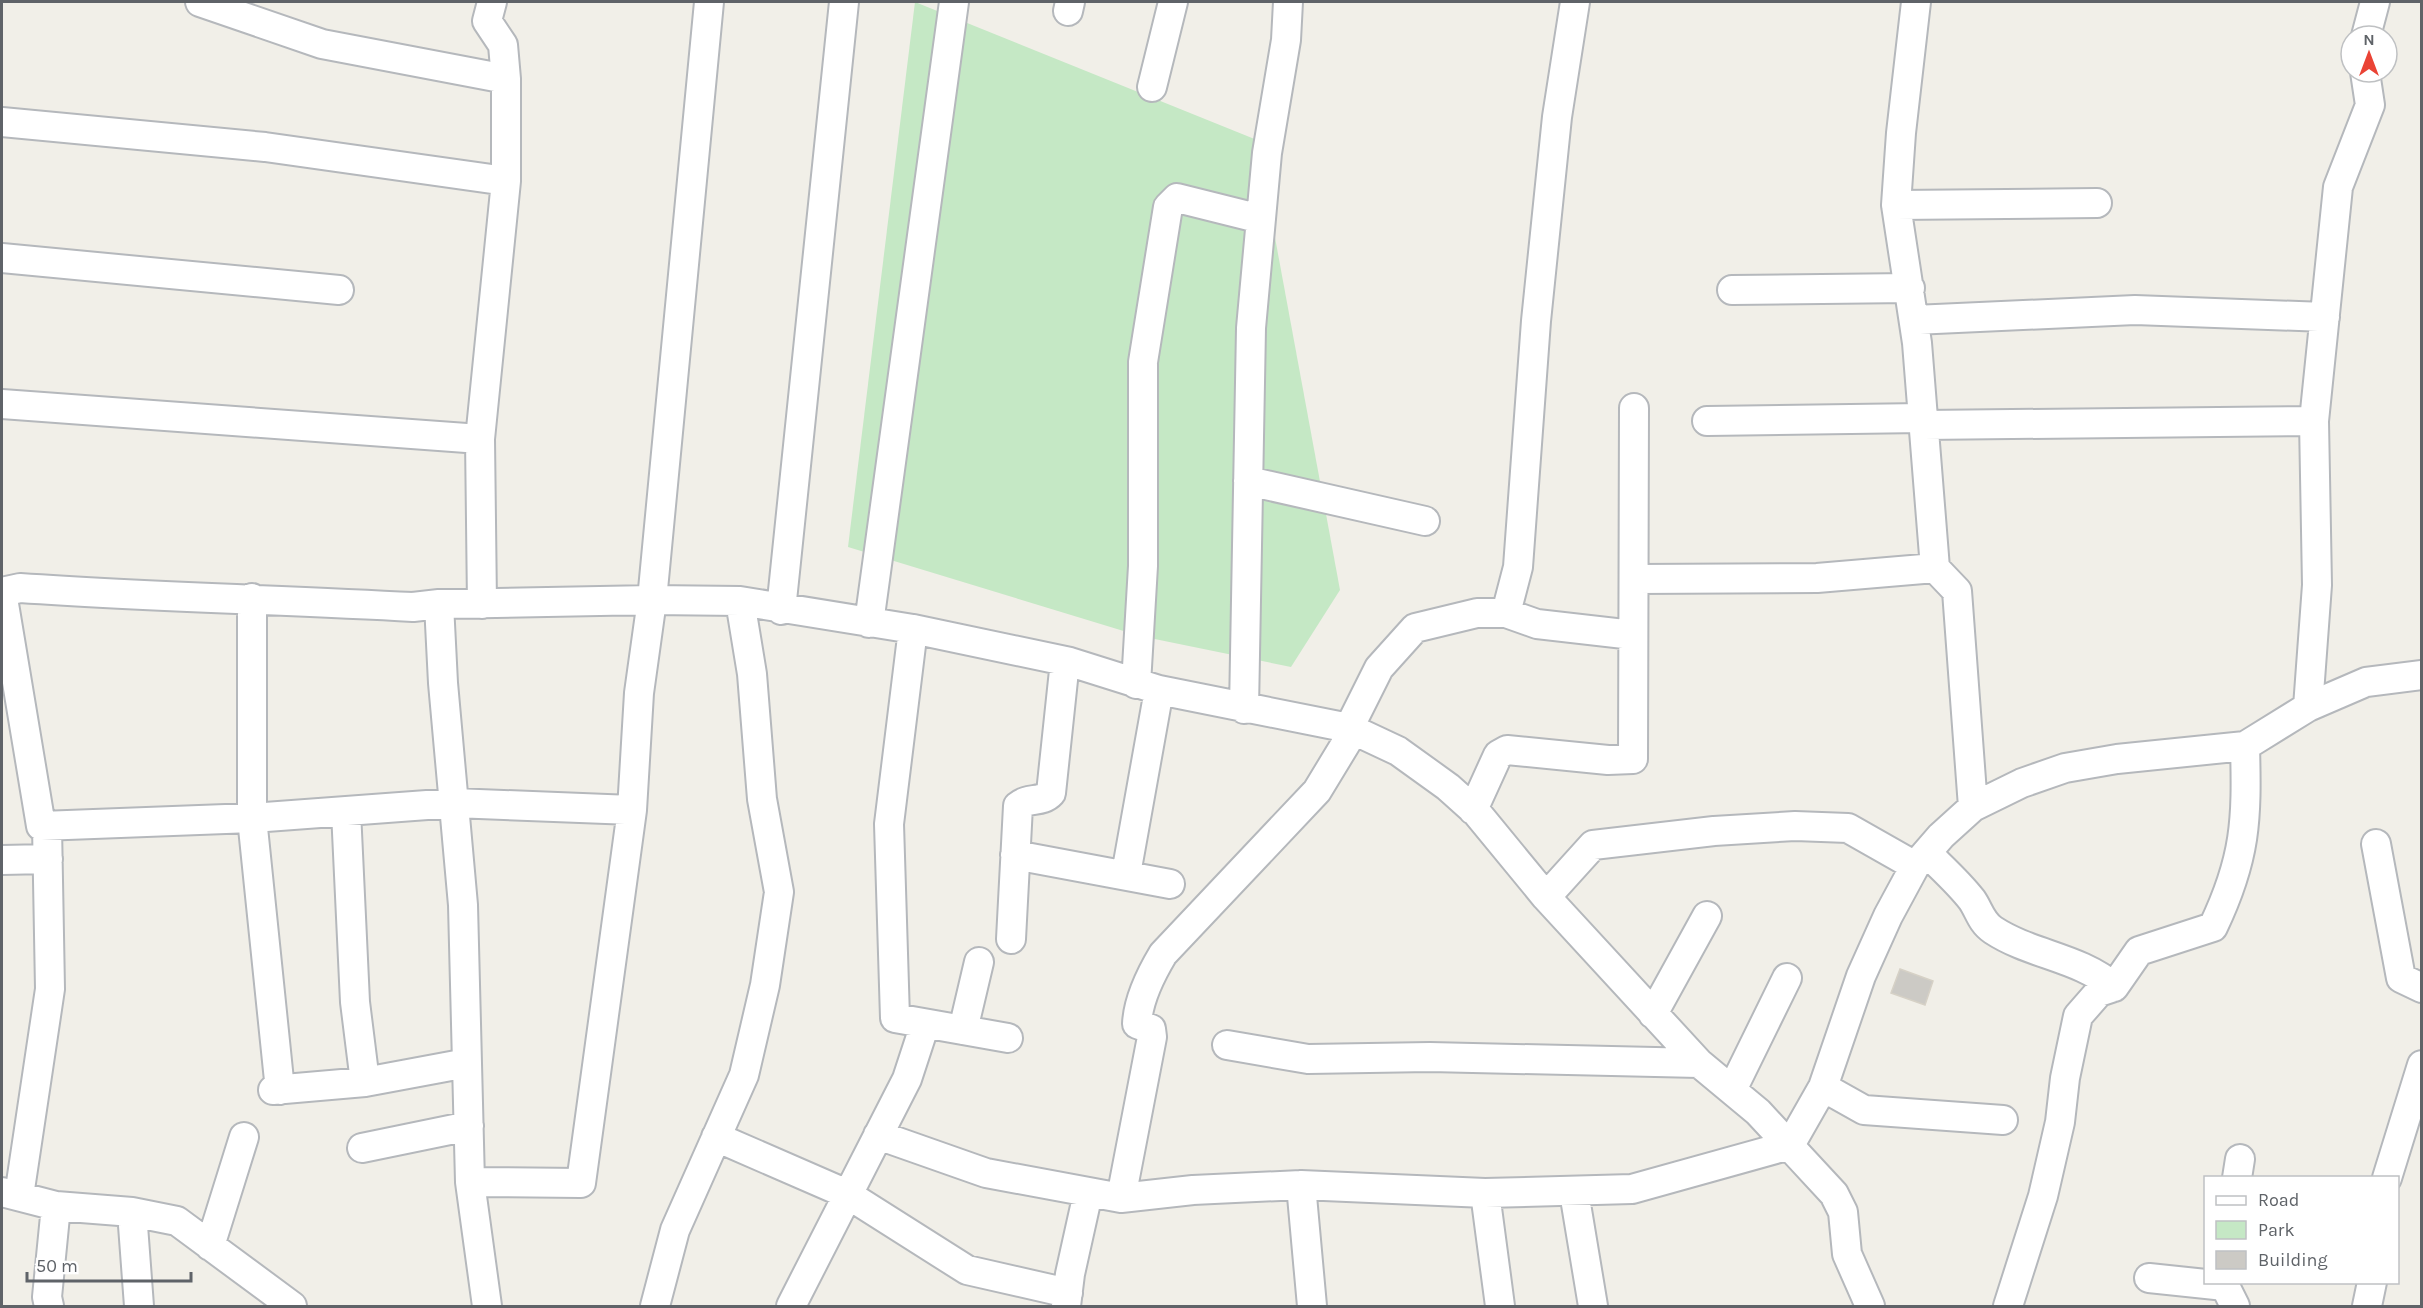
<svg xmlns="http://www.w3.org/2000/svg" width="2423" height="1308" font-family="Karla,sans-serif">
<rect width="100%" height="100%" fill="#f1efe8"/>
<!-- green -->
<path fill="#c5e8c5" d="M915,2L1257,140L1340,590L1291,667L1140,636L848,547Z"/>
<!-- building -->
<path fill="#cccac5" stroke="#d6d1c6" stroke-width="1.5" d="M1900,969L1933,981L1925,1005L1891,993Z"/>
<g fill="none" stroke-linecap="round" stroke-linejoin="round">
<defs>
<path id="minor" d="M200,2L322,44L506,79
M1916,2L1901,133L1896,205L1917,343L1935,568L1957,591L1973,807
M1068,11L1070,2
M2366,36L2375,2
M1152,87L1173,2
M2,122L265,147L506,181V79L503,45L487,21L492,2
M1896,205L2097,203
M2,258L339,290
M1732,290L1910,288
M1914,320L2135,310L2325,317
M2,404L480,439
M1707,421L1923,418
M1924,425L2314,421
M1248,481L1425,521
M1636,579L1817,578L1935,568
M2,592L20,588C151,597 282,600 413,607L439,604L652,600L740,601L913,629L1070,662L1159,690L1349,728L1398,751L1448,787L1477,813L1546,897L1699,1063L1758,1112L1834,1194L1843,1212L1847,1254L1870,1306
M2,592L41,826L252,818L454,803L632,810
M252,598V818L280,1090
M439,604L443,683L463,905L470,1182L487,1306
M482,604L480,439L506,181
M781,610L844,2
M1506,613L1518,567L1536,321L1557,117L1575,2
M869,623L954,2
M913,629L889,824L895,1018L1008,1038
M1136,684L1143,566V362L1168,207L1177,198L1261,219
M2308,707L2317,585L2314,421L2338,187L2370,105L2365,72
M1244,709L1251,328L1267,153L1286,40L1288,2
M1349,728L1379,668L1415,628L1477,613H1506L1537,624L1633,635
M1473,810L1498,755L1507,750L1608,760L1633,759L1634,408
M346,811L355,1002L365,1082
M2376,844L2401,978L2422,988
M1927,853C1942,868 1959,883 1972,900C1979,910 1981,922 1993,930C2031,955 2079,957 2114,987
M1015,855L1170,884
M2,860L48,859
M1126,874L1159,690
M1546,897L1593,845L1714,831L1795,826L1848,828L1915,866
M1011,939L1018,806C1028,797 1042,803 1051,793L1065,661
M1653,1014L1707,916
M963,1030L979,962
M1227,1045L1308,1059L1430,1057L1699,1063
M1823,1087L1864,1110L2003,1120
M273,1090L365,1082L467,1063
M1732,1090L1787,978
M878,1135L986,1173L1121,1198L1193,1190L1301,1185L1485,1193L1632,1189L1790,1145L1823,1087L1861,976L1888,916L1915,866L1941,836L1973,807L2022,783L2065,768L2117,759L2245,746L2308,707L2366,682L2422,675
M716,1137L847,1194L967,1270L1068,1293
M362,1148L469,1126
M2237,1178L2240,1159
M2387,1178L2422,1065
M470,1182L581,1183L632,810L639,693L652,600L709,2
M1301,1185L1312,1306
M2,1192L56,1206L132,1212L177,1221L292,1306
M1574,1192L1593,1306
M1485,1193L1500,1306
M19,1196L50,989L47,826
M1121,1198L1152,1037L1151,1029L1137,1024C1138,1000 1151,974 1163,954L1317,791L1354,730
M132,1212L139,1306
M210,1246L244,1137
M2149,1278L2225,1286L2235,1306
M49,1306L47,1297L56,1206
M655,1306L675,1230L744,1075L765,985L779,892L762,799L752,674L740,601
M791,1306L907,1079L925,1024
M1066,1306L1070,1274L1088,1193
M2008,1306L2043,1196L2060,1122L2065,1078L2078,1016L2099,992L2114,987L2139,951L2213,927C2246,858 2247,820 2245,746
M2367,1306L2372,1282"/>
</defs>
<!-- minor casing -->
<use href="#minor" stroke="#b5b8bc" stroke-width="32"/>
<!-- minor -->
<use href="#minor" stroke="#fff" stroke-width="28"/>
</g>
<!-- border -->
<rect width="2423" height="1308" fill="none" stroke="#5f6368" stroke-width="6"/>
<!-- legend -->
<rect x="2204" y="1176" width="195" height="108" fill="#ffffff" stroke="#bfc1c3" stroke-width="1.5"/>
<rect x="2216" y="1196" width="30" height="9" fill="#ffffff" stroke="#bfc1c3" stroke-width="1.5"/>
<text x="2258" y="1206" font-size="18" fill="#5f6368">Road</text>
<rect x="2216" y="1221" width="30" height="18" fill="#c5e8c5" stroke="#bfc1c3" stroke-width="1.5"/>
<text x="2258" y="1236" font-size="18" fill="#5f6368">Park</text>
<rect x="2216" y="1251" width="30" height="18" fill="#cccac5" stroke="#bfc1c3" stroke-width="1.5"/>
<text x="2258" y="1266" font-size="18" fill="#5f6368">Building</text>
<!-- north arrow -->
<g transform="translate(2369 54)"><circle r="28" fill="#ffffff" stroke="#bfc1c3" stroke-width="1.5"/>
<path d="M0-4.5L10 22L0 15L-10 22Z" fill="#ea4335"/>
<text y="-9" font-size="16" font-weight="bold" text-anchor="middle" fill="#5f6368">N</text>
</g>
<!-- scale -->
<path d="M27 1272v9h164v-9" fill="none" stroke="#5f6368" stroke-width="3"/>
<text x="36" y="1272" font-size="18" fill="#5f6368" stroke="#ffffff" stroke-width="4.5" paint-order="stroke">50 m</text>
</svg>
